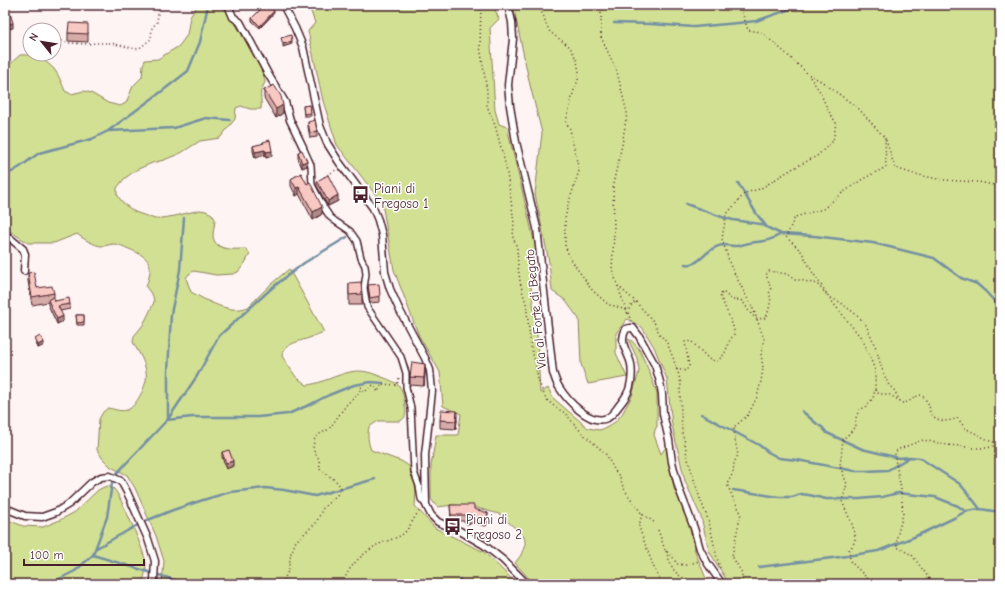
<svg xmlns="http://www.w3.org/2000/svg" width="1005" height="589" font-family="'Comic Neue',sans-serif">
<rect width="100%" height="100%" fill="#fef4f3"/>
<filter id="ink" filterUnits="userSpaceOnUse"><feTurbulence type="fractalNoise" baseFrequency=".025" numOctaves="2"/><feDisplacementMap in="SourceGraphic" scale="8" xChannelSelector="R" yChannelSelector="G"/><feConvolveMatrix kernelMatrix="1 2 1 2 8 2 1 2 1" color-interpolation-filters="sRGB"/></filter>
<g filter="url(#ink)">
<!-- green -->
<path fill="#d2e093" stroke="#8e805f" d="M198,5H224C231,17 266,72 265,82C264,85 262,88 261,91C260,96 262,103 261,109H250L241,106L236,108L235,119L220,138L200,141L181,153L164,160L152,163L136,170L124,179L117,188V194L120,199L124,204L135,212L155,219L175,216L200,210L206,211L212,214L215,219C215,224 213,231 213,236C215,252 235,249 246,249L250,254L245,263L238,272L233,274L216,275L194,271L189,274L186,278L191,292C206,300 230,315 248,307L271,284L289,269L324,332L313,336L312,337C302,341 283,343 282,356L296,377L307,385C327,383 347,367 367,372C372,373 377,375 382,377C401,384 402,386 405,406C406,412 407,418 400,421H378L369,427C367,435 368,442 371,450L395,459L401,461L409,466L416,489L415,506L435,528L484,552L517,584H162L164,561L156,536L135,488L127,475L111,467L103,459L97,450L99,419L103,412L108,408C114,409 121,412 127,410C135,408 145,388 146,380C147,376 146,370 145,367C143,358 137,350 133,342L134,336L143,325L149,313L154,302L153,296L146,287C154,264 151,258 129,249C124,247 119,244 114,244C110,244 106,246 102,246C95,246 82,238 77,234L54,243H28L5,228V67L9,65L20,55C32,54 45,59 54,69C59,75 62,84 65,91L71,94L84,91L91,93L108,103L120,106L126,103L133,86L142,77L143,65L145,60L158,59L179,46L187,35L190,17Z
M289,5H493L499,19L490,28L495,110L499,124L507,127L537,253L527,256L537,334L540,393L548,388L553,398L588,428L599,430L606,428L615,422L622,414L632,396L638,375L639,370L637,358L628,339L632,341L639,349L649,371L657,393V426L655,430L654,435L661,454L666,447L674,488L689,523L695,551L705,576L709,584H534L515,563L521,555L525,545V540L523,535L499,514L477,508L454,505L437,507L431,499V466L436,435H458L461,414L443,406L440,372L419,336L394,270L382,203L337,145L323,101L308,31L315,23L310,9L293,10Z
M513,5H1000V584H729L709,551L701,517L685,481L672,425L667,379L654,347L642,327L627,319L616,333V353L627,377L588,384L581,364L579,319L565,300L552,291L549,262L535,194L542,133L530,85Z
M108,486C110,487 112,487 114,489C120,494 145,553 146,563C146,570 145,578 141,584H5V519L23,526L43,527L60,520L75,512L98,490L104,487Z"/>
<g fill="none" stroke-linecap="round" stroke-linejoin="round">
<!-- stream -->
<path stroke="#7590a2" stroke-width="2.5" d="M614,23L651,24L694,27L738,23L756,21L802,5
M108,131L174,128L206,118L230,120
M5,176L20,167L39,153L92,139L108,131L161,92L188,71L200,42L208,5
M738,183L756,213L766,226
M686,204L722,217L733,220L760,224L781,234L814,236L873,243L934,258L961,278L977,284L985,291L997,304L1000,305
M685,264C698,267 704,252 716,247C724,243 728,246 737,246C741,245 745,244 749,243C754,242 759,242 764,241C770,240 776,237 781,234
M802,411L817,424L822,427L827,433L862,449L899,458L910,457L920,458L960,484L974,501L980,509
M701,414L759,445L768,452L779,458L797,460L855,471H866L888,470L910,457
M168,419V372L171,314L180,270L184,218
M167,420L192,417H258L288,414L309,405L329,395L354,385L371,382L383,383
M733,490L779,497H792L801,494L809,495L826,499H859L882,497L898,493L935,497L958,506L965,511
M95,549L143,522L173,510L203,500L230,492L265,488L284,490L315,496L375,479
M93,555L188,584
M759,567L840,557L878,551L914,537L954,518L966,511L980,509L1000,512
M49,584L75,571L93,555L107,517L112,483L117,473L168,419L197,376L219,336L273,287L304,263L347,237
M459,584L460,579"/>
<defs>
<path id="pedestrian" d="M303,147L311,165L312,185L324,208L330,217L335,221L350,231L357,241L361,258L365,266L366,274L364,288L367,307L401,357L406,373V387L411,408L414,472L419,486L421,499L426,505"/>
<path id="minor" d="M228,5L233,17L240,22L268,74L285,102L290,120L303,147
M283,5L295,28L303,47L320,126L327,143L339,162L373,208L378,220L382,235L385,272L390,289L399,309L425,358L430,370L432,391L425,455L426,505L431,515L438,522L460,531L484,545L503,560L527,584
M508,5L512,22L513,39L508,85L510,106L516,142L537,228L553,373C555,377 556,383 559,387C567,400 590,426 607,418C612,416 615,411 618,407C623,401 629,393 630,386C632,379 632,371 631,364C628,351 618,343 626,329L630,328H633L639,336L655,365L660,382L662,394L663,414L669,440L672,462L679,489L694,528L700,549L708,564L722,584
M5,234L23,249L25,254L24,271
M5,508L25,516L42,517L56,512L69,504L92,482L101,477L110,476L121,481L127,492L148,539L155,561L154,581L152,584"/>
</defs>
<!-- pedestrian casing -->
<use href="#pedestrian" stroke="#4a1f2b" stroke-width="8"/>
<!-- minor casing -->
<use href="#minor" stroke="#4a1f2b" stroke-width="9"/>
<!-- path -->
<path stroke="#4a1f2b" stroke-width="1.5" stroke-dasharray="1 3" stroke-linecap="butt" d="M481,5L480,46L487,91V106L495,125L506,167L510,193L514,223L513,237L517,248L518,266L520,281L523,294L526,303L531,347L535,362L538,380L546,399L555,407L565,413L582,433L605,453L615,471L620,477L623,487L628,495L642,514L654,522
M539,5L540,9L544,17L546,24L550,32L570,47L577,61L579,72L578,80L573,93L566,122L570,129L572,139L579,171L567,208L565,220V245L569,256L578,270L584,278L588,285L593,291L609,305L615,306L625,310L627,313L632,304L636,302
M601,5V37L617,72L627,113L622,145L613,184L614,233L612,269L626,310
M743,5L741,9L748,30L761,32L782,50L808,74L821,81L858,108L885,138L886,167L861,180L841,194L823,209L795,217L786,237L801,251L813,273L833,303L863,340L875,370V390L873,398L866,407L859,410L856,418V425L850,433L843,439L840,466L847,484L842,501C845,510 857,531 855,539C854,544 852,547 849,550L850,561L873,584
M54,38L69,43L87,44L96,43H111L136,49L141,47L151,39L152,28L157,22L159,5
M886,140L895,168L914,174L943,180L978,182L1000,186
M324,177L336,170
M618,286L636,302L654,322L659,333L667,343L674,360L675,365L678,372L681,384L680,391L682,432L685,443L687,456L699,496L709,522L717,558L720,568
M831,298L840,302L845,306L853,312L865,323L875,345L881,366L888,384L894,390L901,403C912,403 912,396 922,395C924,398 928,402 929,406C930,407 929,408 929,409C933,422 947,423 957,418L959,420L965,428L992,442L1000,443
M628,313L631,321
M676,369L686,371L689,366L685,342L691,341L710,360L717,361C726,354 725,352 729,342C730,339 733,337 734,334C736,328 722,302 720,295L723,292L732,300H741C748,307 748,313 757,319L766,318L769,309L771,298L769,294L771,288L766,275L769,271L787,274L795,280H800L817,284L828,296
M875,390L879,394H888L897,399
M642,514L639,526L641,533L654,568L662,584
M658,530L665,550L672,556L677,564L686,565L699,561
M666,551C671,566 673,575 689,580C694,582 700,581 705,584
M282,584L288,571L291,553L296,541L316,523L323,508L338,494L341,487L336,481L320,469L319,459L313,449L314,440L318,435L329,429L347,404L358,394L361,387L365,392L371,386L374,385L378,392L382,384L397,385L399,378L400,377
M344,584C345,568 364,553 377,545C385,541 396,539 403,534C411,527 414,516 421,509
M742,584V573L732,556L741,513L733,498L727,484L733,473L734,463L738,455L735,440L734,427L740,422L748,415L757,397L761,381L763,368L761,354L764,339L754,311L731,267L722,239L726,215L745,193L760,189L792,169L817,156L833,141L836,123L828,110L819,90L809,76
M935,584L931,581L912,555L897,547V537L903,514L901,489L895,459V452L899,449L923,440L947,445L961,446L971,448H987L1000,444"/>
<!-- pedestrian -->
<use href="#pedestrian" stroke="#fff" stroke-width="5"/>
<!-- minor -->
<use href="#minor" stroke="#fff" stroke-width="6"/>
</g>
<!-- wall -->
<path fill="#d5aca7" stroke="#4a1f2b" d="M274,13L260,28L252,21V18Z
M88,32V42L68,41V33Z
M264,90L283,113L276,118L264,98Z
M310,105L311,116H304L303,106Z
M308,122L317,131V137L310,138L308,127Z
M263,142L272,156L266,158L265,155L255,158L253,151V146L263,144Z
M298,152L307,166L302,168L298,158Z
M301,173L322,214L313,220L299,194L296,196L291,186V179Z
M317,181L338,201L328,206L317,186Z
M28,273L37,288L54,293V299L55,301L70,304V309L60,311L63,321L57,324L48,305V302L32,305L28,281Z
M349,283L362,294V305H349Z
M368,285L380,296V302L370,303L368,291Z
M76,315H84V325H77Z
M35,339L44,345L38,348L35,341Z
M425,372L424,386L410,385V377Z
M440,420H457L456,429L440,428Z
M222,452L233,466L226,469L222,457Z
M450,505L474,509L488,519L486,526L473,523L466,524L465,521H451Z"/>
<!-- shaded-wall -->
<path fill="#ae8c88" stroke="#4a1f2b" d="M274,11V13L260,28V26Z
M13,23V28L5,30V25Z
M292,41V44L283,47V44Z
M283,105V113L276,118V109Z
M265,150V155L255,158V152Z
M272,151V156L266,158V152Z
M307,161V166L302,168V163Z
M299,187V194L296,196V188Z
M338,195V201L328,206V201Z
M322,207V214L313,220V212Z
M63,316V321L57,324V319Z
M44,342V345L38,348V345Z
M425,364V372L424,386V378Z
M457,411V420L456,429V421Z
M233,461V466L226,469V463Z
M488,513V519L486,526V520Z"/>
<!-- building -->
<path fill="#f8c8c2" stroke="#4a1f2b" d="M265,5H268L274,11L260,26L252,18Z
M10,13L13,23L5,25V14Z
M69,23L88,24V34L68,33Z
M291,35L292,41L283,44L281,38Z
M274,85L281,96L283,105L276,109L264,90Z
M310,105L311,113L304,114L303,106Z
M315,120L317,131L310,133L308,122Z
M270,140L272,151L266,152L265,150L255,152L253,146L264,143L263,142Z
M302,150L307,161L302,163L298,152Z
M301,173L307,184L310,182L322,207L313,212L299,187L296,188L291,179Z
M328,175L338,195L328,201L317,181Z
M34,272L37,288L52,286L54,293L32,297L28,273Z
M361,282L362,294L349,295V283Z
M379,284L380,296L370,298L368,285Z
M53,297L55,301L69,298L70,304L58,306L63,316L57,319L48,300Z
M76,315H84V322L77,323Z
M40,336L44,342L38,345L35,339Z
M412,362L425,364L424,378L410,377Z
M441,410L457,411L456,421L440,420Z
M229,450L233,461L226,463L222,452Z
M450,505H474V509L488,513L486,520L473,517L466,518L465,515H451Z"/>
</g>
<!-- icons -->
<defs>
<symbol id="bus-bare" viewBox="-9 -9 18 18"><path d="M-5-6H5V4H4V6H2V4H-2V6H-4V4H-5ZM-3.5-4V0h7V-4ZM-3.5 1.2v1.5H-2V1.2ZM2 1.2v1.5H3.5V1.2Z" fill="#4a1f2b" stroke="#fff" stroke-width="2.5" paint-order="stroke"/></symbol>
</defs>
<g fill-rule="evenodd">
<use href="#bus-bare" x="348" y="182" width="25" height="25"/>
<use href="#bus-bare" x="440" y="514" width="25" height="25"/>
</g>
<g text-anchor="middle" stroke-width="3" stroke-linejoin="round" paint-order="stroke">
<!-- poi labels -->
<g font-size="13" fill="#4a1f2b" stroke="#fff" text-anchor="start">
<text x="374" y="193">Piani di<tspan x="374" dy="15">Fregoso 1</tspan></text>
<text x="466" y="524">Piani di<tspan x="466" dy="15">Fregoso 2</tspan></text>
</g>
<!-- street labels -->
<g font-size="13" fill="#4a1f2b" stroke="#fff">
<text transform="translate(535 309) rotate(-96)" y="5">Via al Forte di Begato</text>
</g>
</g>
<!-- margin -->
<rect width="1005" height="589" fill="none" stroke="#fff" stroke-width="20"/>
<rect x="10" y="10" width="985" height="569" fill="none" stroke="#4a1f2b" stroke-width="1.5" filter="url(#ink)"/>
<!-- north arrow -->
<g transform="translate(42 42) rotate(300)"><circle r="19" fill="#ffffff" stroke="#b7a5aa"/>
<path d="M0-3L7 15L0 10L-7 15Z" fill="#4a1f2b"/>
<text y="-6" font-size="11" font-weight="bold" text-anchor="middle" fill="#4a1f2b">N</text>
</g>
<!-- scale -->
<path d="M24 559v6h120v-6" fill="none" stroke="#4a1f2b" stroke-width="2"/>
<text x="30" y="559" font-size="12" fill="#4a1f2b" stroke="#ffffff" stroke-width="3" paint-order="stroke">100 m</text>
</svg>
